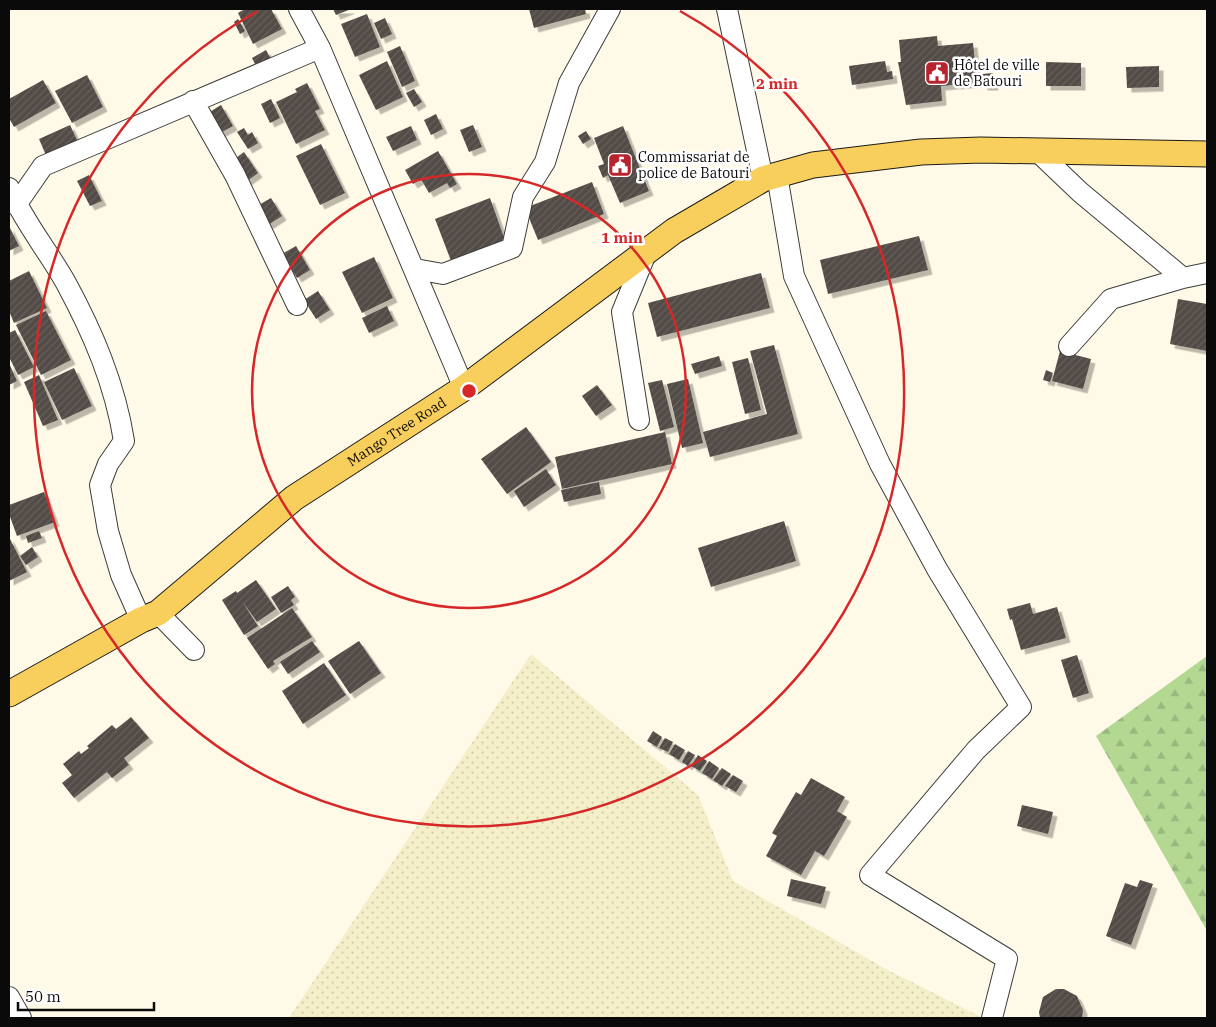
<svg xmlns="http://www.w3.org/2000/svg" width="1216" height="1027" font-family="'IBM Plex Serif',serif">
<defs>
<pattern id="farmland-dots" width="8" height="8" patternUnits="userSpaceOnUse" patternTransform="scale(1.25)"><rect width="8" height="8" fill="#f4efc8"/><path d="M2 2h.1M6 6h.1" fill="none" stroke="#d0ccaa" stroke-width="1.8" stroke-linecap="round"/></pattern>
<pattern id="forest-firs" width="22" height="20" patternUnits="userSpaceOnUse" patternTransform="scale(1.25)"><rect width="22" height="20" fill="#b3d892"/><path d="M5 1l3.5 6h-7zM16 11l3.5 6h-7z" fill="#99b87d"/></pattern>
<pattern id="building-hatch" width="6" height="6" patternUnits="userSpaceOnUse" patternTransform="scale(1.25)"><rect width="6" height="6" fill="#524b46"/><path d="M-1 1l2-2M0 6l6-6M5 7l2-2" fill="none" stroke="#66605c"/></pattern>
<filter id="shadow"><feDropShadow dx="4.5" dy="4.5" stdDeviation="0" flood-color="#0004"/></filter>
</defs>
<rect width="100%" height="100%" fill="#fffae7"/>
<!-- farmland -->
<path fill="url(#farmland-dots)" d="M531,654L698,795L733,881L884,968L983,1018H289Z"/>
<!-- forest -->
<path fill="url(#forest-firs)" d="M1207,656V931L1096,736Z"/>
<!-- building -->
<path fill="url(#building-hatch)" filter="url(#shadow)" d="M245,9H271L282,29L253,44L238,13Z
M333,9H351L336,15Z
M529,9H585L586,14L534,28Z
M367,14L380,47L355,57L341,24Z
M385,18L392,34L381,39L374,23Z
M238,19L245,31L240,34L234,22Z
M937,36L938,46L973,43L977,83L941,86L942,101L906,105L898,62H901L899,40Z
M400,46L415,81L402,87L387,52Z
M266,50L271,59L257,68L252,58Z
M387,61L403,97L376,110L359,75Z
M885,61L887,72L892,71L893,79L852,85L849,66Z
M1046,62L1081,63V86H1046Z
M1159,66V87L1127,88L1126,67Z
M993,73L994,86H983L982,74Z
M87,75L103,107L72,123L55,91Z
M43,80L56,103L14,127L9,118V99Z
M307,83L320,109L315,111L325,130L296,144L276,102L297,92L295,89Z
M414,89L422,102L414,107L406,93Z
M271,99L280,118L270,123L261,104Z
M221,105L233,126L220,133L208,113Z
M436,114L443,129L431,135L424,120Z
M70,125L83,153L51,167L39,139Z
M473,125L482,147L469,152L460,130Z
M411,126L417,140L393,151L386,137Z
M623,126L649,191L620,203L608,175L603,178L598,166L604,164L594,138Z
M244,128L248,135L252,132L258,143L248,149L237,132Z
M586,131L591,139L583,144L578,136Z
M321,144L345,193L320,205L296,156Z
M438,151L457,184L450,188L447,183L429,193L421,179L413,184L405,170Z
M244,152L258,173L247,181L232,161Z
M89,175L102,201L90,206L77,181Z
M592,182L604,214L538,240L525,208Z
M271,198L282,216L268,225L257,206Z
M490,198L507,246L453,266L435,219Z
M9,226L19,246L9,251Z
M919,236L928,270L828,294L820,260Z
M296,246L310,270L297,278L282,254Z
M374,257L393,298L362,313L342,272Z
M29,271L47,308L14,323L9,311V281Z
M761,273L770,308L657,337L648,303Z
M318,291L330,310L316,319L304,300Z
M1178,299L1207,304V351L1170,344Z
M387,306L394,321L369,333L362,318Z
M46,311L71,360L41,375L16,325Z
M15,330L34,367L18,375L9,357V333Z
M774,345L798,434L710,457L703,432L767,414L750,351Z
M1060,351L1091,359L1083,389L1052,381Z
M719,356L722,366L695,374L691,364Z
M748,358L761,410L745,414L732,362Z
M9,363L17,381L9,385Z
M74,368L92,406L62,420L44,382Z
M1046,370L1053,373L1050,382L1043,380Z
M39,375L58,420L43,426L24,382Z
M688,379L703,443L682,448L667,384Z
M662,380L674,427L660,431L648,383Z
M597,385L612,405L596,416L582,396Z
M526,427L551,462L507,494L481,459Z
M665,432L672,464L562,489L555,457Z
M546,469L556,485L524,507L514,491Z
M599,482L601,494L564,502L561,490Z
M44,492L55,522L17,536L9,514V505Z
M784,521L796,561L711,587L698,548Z
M39,531L42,538L28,543L26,536Z
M9,537L27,572L9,581Z
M32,547L38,557L26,565L20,556Z
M256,580L276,609L257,622L242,601L258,626L244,635L222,600L236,591L237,593Z
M288,586L295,597L291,600L294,605L281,613L271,597Z
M1030,603L1033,614L1057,607L1066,638L1021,650L1012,619L1010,620L1007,609Z
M292,608L312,637L273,661L275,664L268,669L247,638Z
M312,641L320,652L288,674L280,662Z
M359,641L381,673L350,694L328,661Z
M1077,655L1089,693L1073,698L1061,660Z
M324,663L346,695L303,724L282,691Z
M131,717L149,738L124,758L129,765L112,778L107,772L74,798L62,783L72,775L63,764L79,751L81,754L89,748L87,746L112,725L116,729Z
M653,731L662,737L657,747L647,741Z
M665,738L673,742L668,752L659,748Z
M675,744L685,750L679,760L669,754Z
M688,751L695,755L688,766L682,762Z
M698,755L707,761L700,771L691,766Z
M709,761L719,768L712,779L702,773Z
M722,768L731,774L722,786L713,780Z
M733,775L743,781L736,792L725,786Z
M811,778L845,797L837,811L847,817L824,856L815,851L801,875L766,856L777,836L772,833L796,792L801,795Z
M1022,805L1053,812L1048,834L1017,826Z
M791,879L826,887L821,904L787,896Z
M1140,880L1153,884L1131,945L1106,936L1125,883L1137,887Z
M1056,989H1064L1077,996L1083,1010L1082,1018H1040L1039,1012L1043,997Z"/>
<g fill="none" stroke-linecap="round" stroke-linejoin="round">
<defs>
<path id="minor" d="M299,9L320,48L464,388
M727,9L763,179
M193,101L235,175L297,305
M1037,151L1080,192L1183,278L1207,273
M777,175L794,276L880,464L937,569L1021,707L976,750L870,875L1007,959L992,1018
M9,188C24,222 48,251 66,283C93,333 115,384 124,441L108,464L100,485L108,531L121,575L141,620
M16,205L43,166L320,48
M415,269L443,274L512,248L523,197L545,162L569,83L610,9
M1069,346L1111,299L1183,278
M639,420L622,312L647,251
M158,613L194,650
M9,997L21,1018"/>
<g id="major">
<path id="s1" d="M9,694L141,620L158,613L294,498L464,388L674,231L763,179L813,165L921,152L981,150L1207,154"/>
</g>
</defs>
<!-- minor casing -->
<use href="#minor" stroke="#3d3d3d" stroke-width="22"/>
<!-- major casing -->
<use href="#major" stroke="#1b1b1b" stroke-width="27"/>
<!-- minor -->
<use href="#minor" stroke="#fff" stroke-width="20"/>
<!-- major -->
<use href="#major" stroke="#f8cf5d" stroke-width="25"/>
</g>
<!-- distance rings -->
<g fill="none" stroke="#d62828" stroke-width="2.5">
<circle cx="469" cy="391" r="217"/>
<path d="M680 11A435 435 0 1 1 258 11"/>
</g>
<!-- icons -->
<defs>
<symbol id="civic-square" viewBox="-11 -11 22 22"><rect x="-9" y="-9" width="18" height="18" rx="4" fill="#b8242e" stroke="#fff"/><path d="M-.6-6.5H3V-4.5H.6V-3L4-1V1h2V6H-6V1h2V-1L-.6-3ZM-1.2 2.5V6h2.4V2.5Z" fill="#fff"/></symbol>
</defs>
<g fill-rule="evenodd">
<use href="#civic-square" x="923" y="59" width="28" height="28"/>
<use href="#civic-square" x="606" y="151" width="28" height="28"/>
</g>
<g text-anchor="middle" stroke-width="5" stroke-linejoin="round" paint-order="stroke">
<!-- poi labels -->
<g font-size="14" fill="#0a0a0a" stroke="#fff" text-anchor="start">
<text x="954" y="70">Hôtel de ville<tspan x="954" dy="16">de Batouri</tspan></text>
<text x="638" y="162">Commissariat de<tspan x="638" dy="16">police de Batouri</tspan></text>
</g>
<!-- street labels -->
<g font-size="14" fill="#0a0a0a" stroke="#fff">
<text dy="5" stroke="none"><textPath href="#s1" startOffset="470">Mango Tree Road</textPath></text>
</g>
</g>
<circle cx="469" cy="391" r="8" fill="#d62828" stroke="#fff" stroke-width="2.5"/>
<g font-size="15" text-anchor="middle" font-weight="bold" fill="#d62828" stroke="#fff" stroke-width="5" stroke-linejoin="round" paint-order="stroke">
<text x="777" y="89">2 min</text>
<text x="622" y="243">1 min</text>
</g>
<!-- border -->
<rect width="1216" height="1027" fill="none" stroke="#0a0a0a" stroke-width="20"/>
<!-- scale -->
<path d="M18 1002v8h136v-8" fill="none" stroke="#0a0a0a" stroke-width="2.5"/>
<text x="25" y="1002" font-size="15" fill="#0a0a0a" stroke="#ffffff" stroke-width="4" paint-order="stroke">50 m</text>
</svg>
